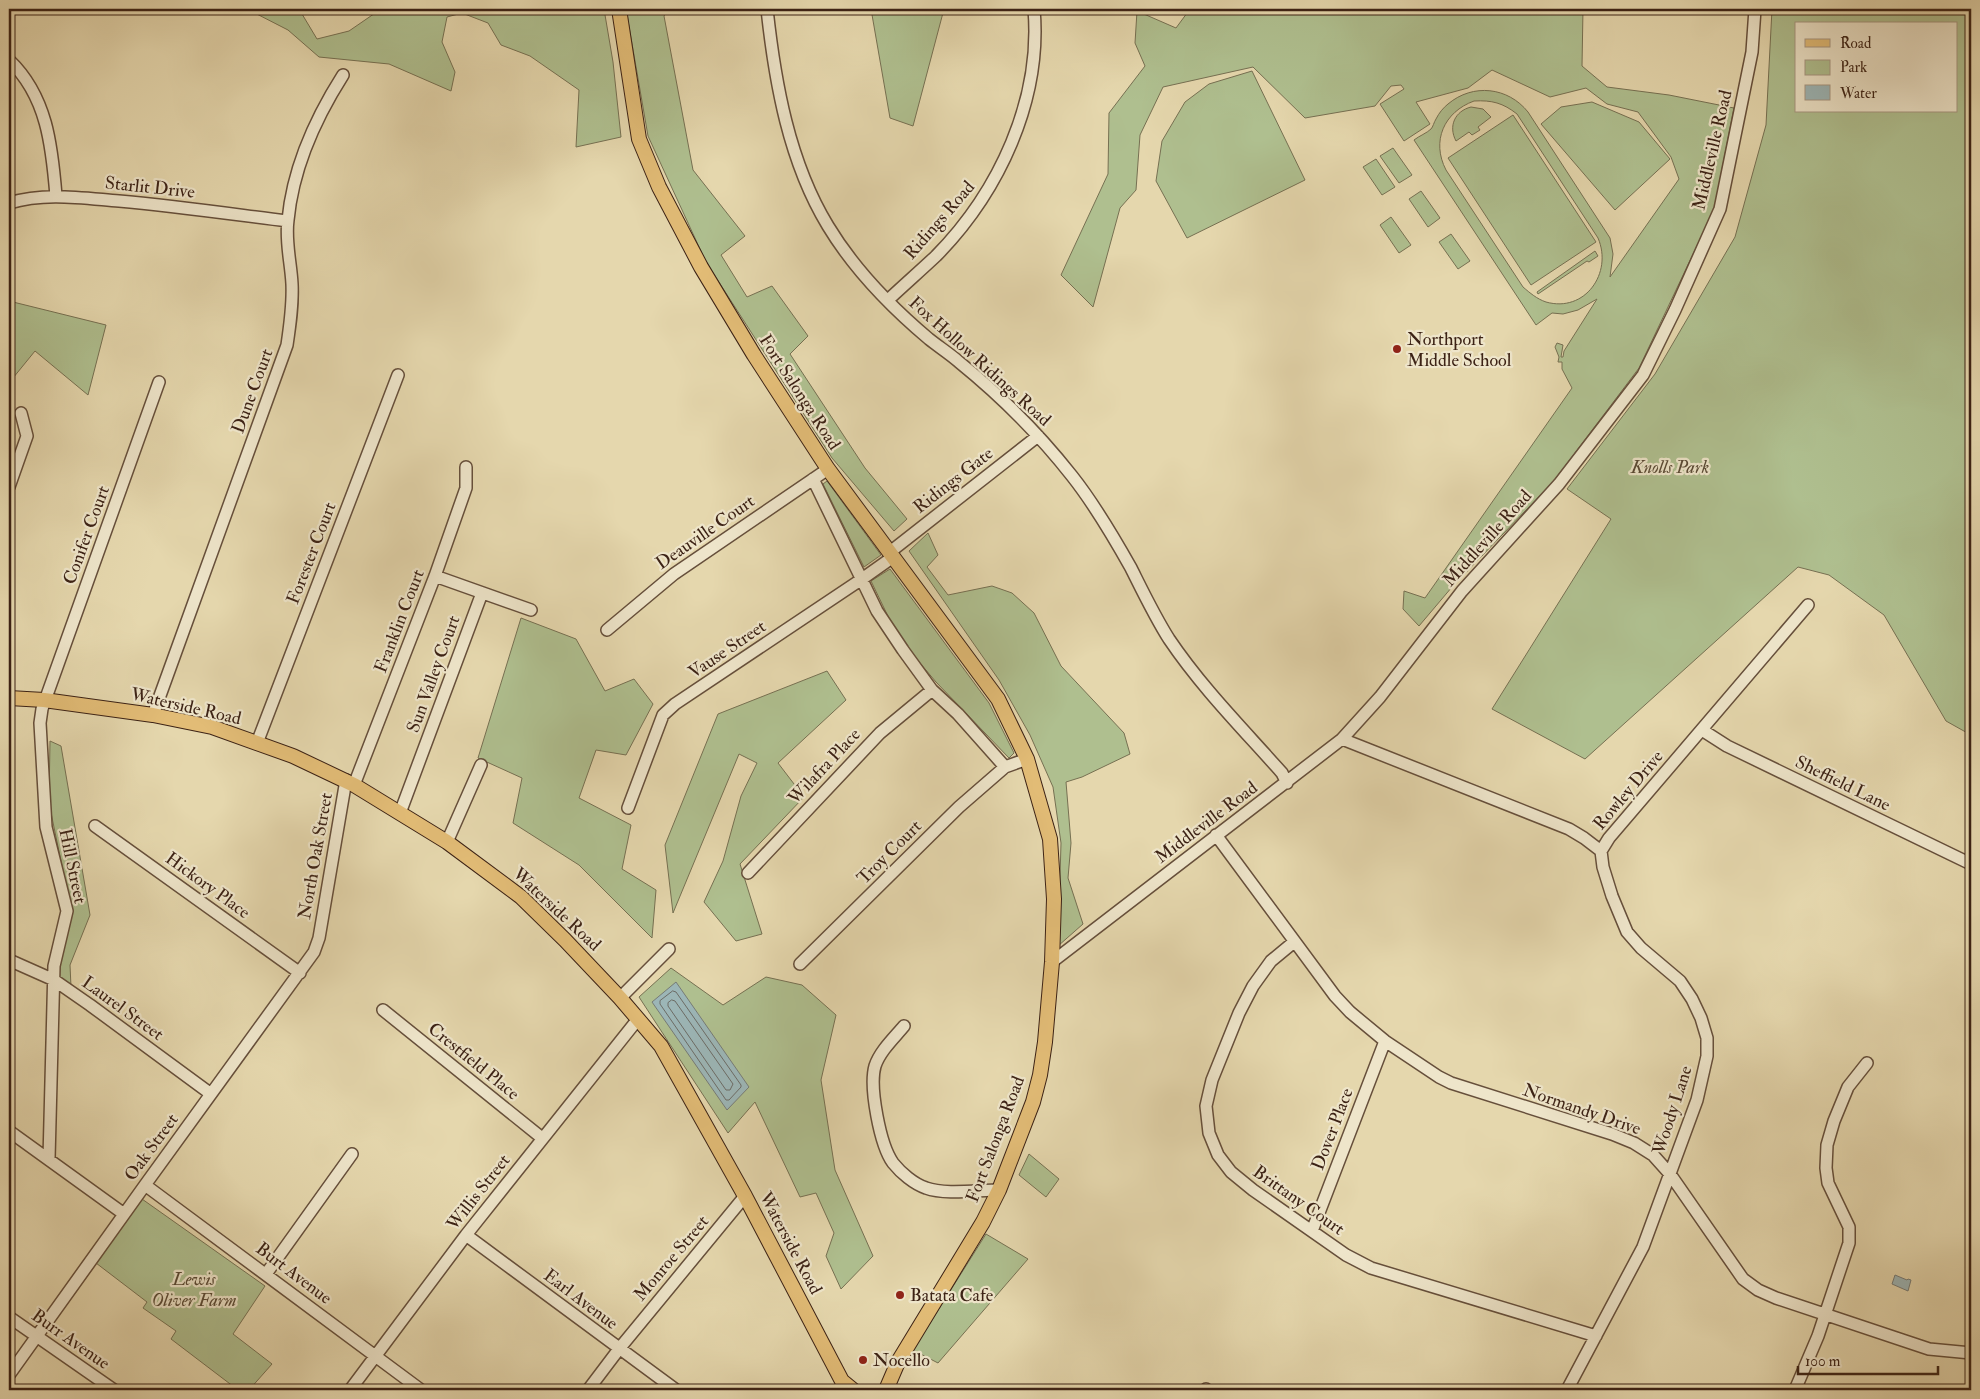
<svg xmlns="http://www.w3.org/2000/svg" width="1980" height="1399" font-family="'IM FELL Double Pica',serif">
<rect width="100%" height="100%" fill="#e5d7ad"/>
<filter id="stains"><feTurbulence type="fractalNoise" baseFrequency=".004" numOctaves="4"/><feColorMatrix values="0 0 0 0 .2 0 0 0 0 .09 0 0 0 0 .02 0 0 0 .5 -.17"/></filter>
<radialGradient id="worn" r=".72"><stop offset=".6" stop-color="#630" stop-opacity="0"/><stop offset="1" stop-color="#630" stop-opacity=".3"/></radialGradient>
<!-- green -->
<path fill="#afbf8f" stroke="#767052" fill-rule="evenodd" d="M247,9H299L317,39L349,31L381,9H604L613,62L621,137L576,147L579,90L530,56L501,45L488,23L462,13L447,17L442,42L455,72L451,91L389,64L319,57L288,30Z
M626,9H669L664,16L693,170L745,236L721,255L747,297L772,286L808,336L790,354L865,468L907,519L894,531L832,458L706,262L648,136Z
M871,9H944L913,126L890,118Z
M1190,9H1583L1582,66L1607,87L1669,95L1734,108L1714,210L1639,368L1553,482L1452,587L1419,626L1403,609L1404,591L1425,598L1572,388L1562,369V362H1558L1559,357L1555,347L1557,343L1563,345L1561,357H1563L1564,351L1597,299L1578,310L1563,314L1552,313L1536,325L1414,140C1419,136 1427,133 1431,129C1433,127 1434,122 1436,119C1439,113 1443,108 1448,104C1473,83 1508,87 1528,112L1610,238L1613,254L1610,277L1679,179L1671,157L1638,112L1607,104L1586,88L1550,97L1492,70L1468,88L1416,102L1430,124L1404,141L1380,104L1404,89L1401,85L1391,86L1375,106L1305,118L1253,67L1163,87L1140,135L1136,190L1120,208L1093,307L1061,275L1108,174L1109,113L1145,66L1135,43L1137,11L1176,28ZM1474,101C1492,100 1503,103 1517,114L1598,238C1613,273 1585,313 1546,302C1537,299 1530,293 1523,287L1446,170C1431,141 1444,112 1474,101Z
M1772,9H1971V735L1946,721L1884,615L1829,575L1798,567L1585,759L1492,709L1611,519L1567,489L1655,374L1735,237L1766,125ZM1796,24H1956V111H1796Z
M1252,71L1305,180L1187,238L1156,181L1162,141L1185,102L1209,84Z
M1592,102L1639,122L1670,159L1615,210L1541,124L1561,107Z
M1471,107L1483,109L1491,117L1478,127L1480,130L1472,135L1469,132L1456,141C1448,126 1455,111 1471,107Z
M1513,115L1596,242L1531,285L1448,158Z
M1393,148L1412,175L1399,183L1380,156Z
M1376,159L1395,187L1382,195L1363,167Z
M1421,191L1440,218L1428,227L1409,199Z
M1391,217L1411,245L1399,253L1380,225Z
M1451,234L1470,261L1458,269L1439,242Z
M1595,251L1598,256L1589,262L1587,261L1538,294L1537,292Z
M9,301L106,325L88,395L35,351L13,378L9,375Z
M827,481L881,555L864,567L823,484Z
M928,533L938,555L927,567L948,595L992,586L1012,593L1034,613L1061,666L1124,733L1130,754L1082,777L1066,782L1071,843L1068,878L1083,924L1058,946L1061,843L1053,787L1030,735L999,680L909,551Z
M890,569L989,703L1014,753L1009,758L936,682L898,637L871,581Z
M521,618L576,639L605,691L634,679L653,704L626,755L596,750L579,798L631,825L622,869L656,890L652,938L579,865L513,823L522,778L478,758Z
M827,671L846,700L778,763L804,797L740,864L762,934L736,941L704,902L723,861L741,796L757,763L739,754L673,913L665,845L718,714Z
M50,741L61,746L90,915L70,965L71,987L57,979L59,960L71,910L49,803Z
M671,968L723,1005L766,977L802,985L836,1015L821,1080L835,1170L873,1256L841,1289L826,1256L834,1233L816,1193L800,1197L755,1102L728,1133L639,997Z
M1029,1154L1059,1179L1046,1197L1019,1175Z
M142,1199L265,1286L233,1334L272,1364L249,1390H238L171,1339L176,1331L143,1308L147,1302L96,1263Z
M986,1234L1028,1259L938,1363L913,1350Z"/>
<!-- water -->
<path fill="#9cb6b7" stroke="#767b76" d="M676,982L749,1087L727,1110L652,1002Z
M1895,1275L1907,1280L1908,1279L1911,1280L1908,1291L1892,1284Z"/>
<g fill="none" stroke-linecap="round" stroke-linejoin="round">
<!-- shore -->
<path stroke="#6c6c66" stroke-width="1" d="M673,991L676,992L741,1085V1087L729,1100H726L660,1004V1001Z
M672,1000L675,1001L733,1084L730,1090H726L668,1006V1003Z"/>
<defs>
<path id="minor" d="M767,9C775,83 789,162 828,226C854,269 891,307 929,339C939,347 950,354 959,362C1001,396 1039,434 1072,476C1095,505 1113,536 1131,568C1143,592 1155,617 1169,639C1202,688 1244,730 1282,773L1287,783
M9,60C47,96 52,146 56,196
M9,203C45,192 82,198 119,201C175,206 231,214 287,221
M888,300C904,285 920,271 936,256C999,192 1042,100 1034,9
M813,479L877,611L903,650L932,690L958,714L1005,767L1027,759
M9,487L27,436L21,413
M890,552L1038,436
M435,576L531,610
M607,630L674,574L828,469
M153,715L287,345C290,325 293,305 292,284C291,263 285,241 288,220C293,167 315,119 343,75
M1702,730L1727,746L1971,864
M1342,739L1569,829L1584,838L1601,851L1609,838L1808,605
M257,743L398,375
M354,785L435,576L466,488V467
M628,808L663,715L675,704L862,579L893,557
M400,813L482,593
M95,826L300,973
M1216,835L1335,996L1350,1012L1385,1041L1439,1077L1451,1083L1612,1134L1634,1143L1653,1155L1670,1174L1743,1279L1758,1290L1776,1298L1929,1349L1971,1353
M447,842L481,765
M748,873L880,733L932,690
M1294,942L1271,961L1253,986L1239,1013L1212,1080L1206,1106L1209,1133L1218,1155L1231,1172L1253,1190L1346,1255L1371,1268L1596,1336
M9,960L54,980L90,1005L211,1094
M1052,962L1342,739L1380,697L1462,591L1559,484L1643,375L1675,310L1720,209L1752,52L1755,9
M800,964L959,807L1005,767
M620,998L669,949
M383,1010L542,1138
M904,1026C894,1038 880,1051 875,1066C869,1087 880,1145 893,1163C901,1173 914,1184 926,1188C945,1195 978,1190 999,1190
M9,1131L124,1214
M49,1159L54,966L67,911L46,827L40,723L42,709L159,382
M145,1185L421,1390
M1312,1231L1385,1041
M466,1235L676,1390
M266,1274L352,1154
M9,1317L114,1390
M9,1375L145,1185L314,952L319,938L346,780
M350,1390L466,1235L638,1019
M588,1390L619,1349L745,1196
M1205,1390L1206,1389
M1567,1390L1643,1247L1697,1100L1707,1056V1038L1701,1018L1692,999L1680,981L1641,948L1627,932L1612,896L1603,867L1601,851
M1795,1390L1818,1336L1849,1243V1227L1828,1183L1826,1168L1827,1145L1834,1121L1848,1087L1867,1063"/>
<path id="major" d="M619,9L639,139L659,187L701,267L754,355L828,469L998,699L1027,759L1050,839L1054,899L1052,962L1045,1042L1040,1075L1033,1102L999,1190L983,1222L898,1362L886,1390
M9,698L44,700L153,715L212,727L293,756L354,785L447,842L521,897L565,940L620,998L661,1046L745,1196L842,1381L853,1390"/>
</defs>
<!-- minor casing -->
<use href="#minor" stroke="#664f3b" stroke-width="14"/>
<!-- major casing -->
<use href="#major" stroke="#3c2215" stroke-width="16"/>
<!-- minor -->
<use href="#minor" stroke="#eee5ca" stroke-width="11"/>
<!-- major -->
<use href="#major" stroke="#e2bc76" stroke-width="14"/>
</g>
<!-- markers -->
<g fill="#8f2418" stroke="#eee5ca" stroke-width="2">
<circle cx="1397" cy="349" r="5"/>
<circle cx="900" cy="1295" r="5"/>
<circle cx="863" cy="1360" r="5"/>
</g>
<g text-anchor="middle" stroke-width="4.5" stroke-linejoin="round" paint-order="stroke">
<!-- street labels -->
<g font-size="18" fill="#3c2215" stroke="#eee5ca">
<text transform="translate(1712 150) rotate(-77)" y="6">Middleville Road</text>
<text transform="translate(150 187) rotate(6)" y="6">Starlit Drive</text>
<text transform="translate(939 220) rotate(-49)" y="6">Ridings Road</text>
<text transform="translate(980 361) rotate(42)" y="6">Fox Hollow Ridings Road</text>
<text transform="translate(252 391) rotate(-70)" y="6">Dune Court</text>
<text transform="translate(800 392) rotate(57)" y="6">Fort Salonga Road</text>
<text transform="translate(953 480) rotate(-38)" y="6">Ridings Gate</text>
<text transform="translate(705 532) rotate(-35)" y="6">Deauville Court</text>
<text transform="translate(86 535) rotate(-70)" y="6">Conifer Court</text>
<text transform="translate(1487 538) rotate(-48)" y="6">Middleville Road</text>
<text transform="translate(311 553) rotate(-69)" y="6">Forester Court</text>
<text transform="translate(399 621) rotate(-69)" y="6">Franklin Court</text>
<text transform="translate(727 649) rotate(-34)" y="6">Vause Street</text>
<text transform="translate(433 674) rotate(-70)" y="6">Sun Valley Court</text>
<text transform="translate(186 706) rotate(13)" y="6">Waterside Road</text>
<text transform="translate(824 766) rotate(-47)" y="6">Wilafra Place</text>
<text transform="translate(1843 783) rotate(26)" y="6">Sheffield Lane</text>
<text transform="translate(1628 790) rotate(-50)" y="6">Rowley Drive</text>
<text transform="translate(1206 822) rotate(-37)" y="6">Middleville Road</text>
<text transform="translate(889 852) rotate(-45)" y="6">Troy Court</text>
<text transform="translate(315 856) rotate(-80)" y="6">North Oak Street</text>
<text transform="translate(73 866) rotate(78)" y="6">Hill Street</text>
<text transform="translate(208 885) rotate(36)" y="6">Hickory Place</text>
<text transform="translate(557 909) rotate(43)" y="6">Waterside Road</text>
<text transform="translate(123 1008) rotate(36)" y="6">Laurel Street</text>
<text transform="translate(474 1061) rotate(39)" y="6">Crestfield Place</text>
<text transform="translate(1582 1109) rotate(19)" y="6">Normandy Drive</text>
<text transform="translate(1672 1110) rotate(-72)" y="6">Woody Lane</text>
<text transform="translate(1332 1129) rotate(-69)" y="6">Dover Place</text>
<text transform="translate(995 1139) rotate(-69)" y="6">Fort Salonga Road</text>
<text transform="translate(151 1147) rotate(-54)" y="6">Oak Street</text>
<text transform="translate(478 1192) rotate(-52)" y="6">Willis Street</text>
<text transform="translate(1299 1200) rotate(35)" y="6">Brittany Court</text>
<text transform="translate(791 1243) rotate(62)" y="6">Waterside Road</text>
<text transform="translate(671 1258) rotate(-50)" y="6">Monroe Street</text>
<text transform="translate(294 1273) rotate(37)" y="6">Burt Avenue</text>
<text transform="translate(581 1299) rotate(37)" y="6">Earl Avenue</text>
<text transform="translate(71 1339) rotate(35)" y="6">Burr Avenue</text>
</g>
<!-- poi labels -->
<g font-size="18" fill="#3c2215" stroke="#eee5ca" text-anchor="start">
<text x="1407" y="345">Northport<tspan x="1407" dy="21">Middle School</tspan></text>
<text x="910" y="1301">Batata Cafe</text>
<text x="873" y="1366">Nocello</text>
</g>
<!-- park labels -->
<g font-size="18" font-style="italic" fill="#594934" stroke="#eee5ca">
<text x="1670" y="473">Knolls Park</text>
<text x="194" y="1285">Lewis<tspan x="194" dy="21">Oliver Farm</tspan></text>
</g>
</g>
<!-- margin -->
<rect width="1980" height="1399" fill="none" stroke="#e5d7ad" stroke-width="30"/>
<rect x="10" y="10" width="1960" height="1379" fill="none" stroke="#3c2215" stroke-width="2.5"/>
<rect x="15" y="15" width="1950" height="1369" fill="none" stroke="#3c2215"/>
<!-- legend -->
<rect x="1795" y="22" width="162" height="90" fill="#eee5ca" stroke="#a79782"/>
<rect x="1805" y="39" width="25" height="8" fill="#e2bc76" stroke="#a79782"/>
<text x="1840" y="48" font-size="15" fill="#3c2215">Road</text>
<rect x="1805" y="60" width="25" height="15" fill="#afbf8f" stroke="#a79782"/>
<text x="1840" y="72" font-size="15" fill="#3c2215">Park</text>
<rect x="1805" y="85" width="25" height="15" fill="#9cb6b7" stroke="#a79782"/>
<text x="1840" y="98" font-size="15" fill="#3c2215">Water</text>
<!-- scale -->
<path d="M1798 1366v8h140v-8" fill="none" stroke="#3c2215" stroke-width="2.5"/>
<text x="1805" y="1366" font-size="15" fill="#3c2215" stroke="#eee5ca" stroke-width="4" paint-order="stroke">100 m</text>
<rect width="100%" height="100%" filter="url(#stains)"/>
<rect width="100%" height="100%" fill="url(#worn)"/>
</svg>
